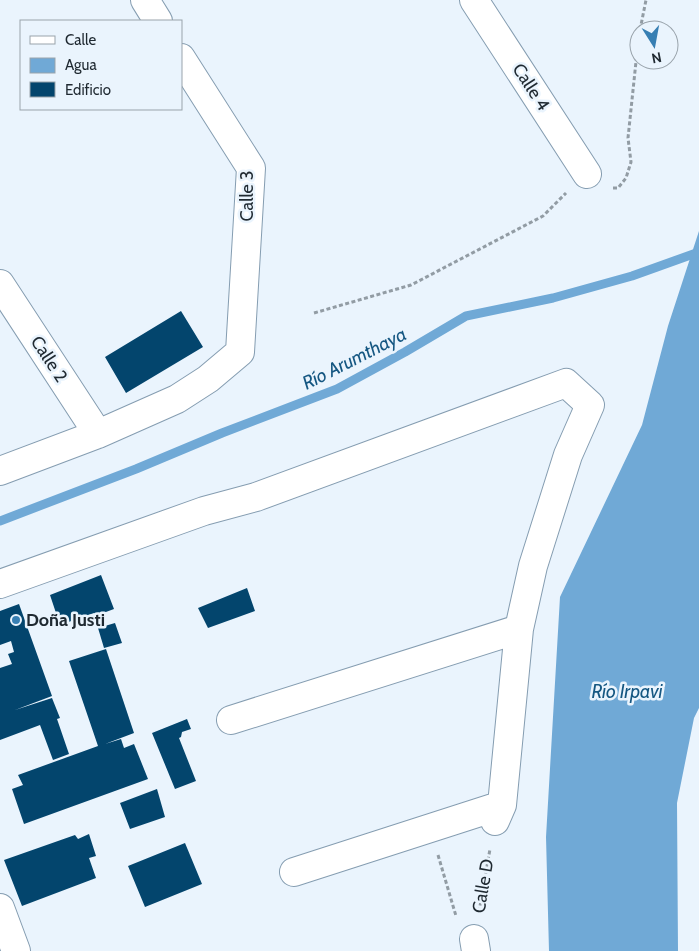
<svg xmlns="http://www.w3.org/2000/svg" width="699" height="951" font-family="Cabin,sans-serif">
<rect width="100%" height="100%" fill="#eaf4fd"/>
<!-- water -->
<path fill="#70a9d6" d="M699,231V708L694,718L677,803L678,951H549L546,837L560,597L642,425L668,326Z"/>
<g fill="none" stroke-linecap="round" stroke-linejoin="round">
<!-- stream -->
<path stroke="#70a9d6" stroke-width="9" d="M0,521L136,469L222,433L337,389L405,352L466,316L553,298L632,276L699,252"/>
</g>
<!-- building -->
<path fill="#03456d" d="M181,311L203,347L126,393L105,357Z
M101,575L114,609L95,616L94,613L60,625L50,595Z
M247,588L255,611L208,628L198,608Z
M19,604L52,696L15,710L52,698L60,718L57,719L69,754L53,760L40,725L0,740V668L12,664L8,654L14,652L11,641L0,645V611Z
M115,623L122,643L104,648L98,628Z
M106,649L134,733L105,744L121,739L124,748L134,744L148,779L24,824L12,789L23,785L18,775L98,746L69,661Z
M187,719L191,729L182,732L181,737L179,738L196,781L175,789L152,733Z
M157,789L165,817L130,829L120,803Z
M89,834L96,856L89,858L96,878L22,906L4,860L75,835L78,839Z
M185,843L202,884L145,907L128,866Z"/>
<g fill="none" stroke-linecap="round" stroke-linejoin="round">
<defs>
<path id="minor" d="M145,0L158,21
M474,0L587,174
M0,284L98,434
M0,471L98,434L177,399L208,379L240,352L251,168L181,58
M0,584L204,511L256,497L566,383L590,405L568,455L533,566L519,629L502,805L495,821
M231,720L519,629
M294,872L502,805
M474,939L476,951"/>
<path id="secondary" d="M0,908L16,951"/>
</defs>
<!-- minor casing -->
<use href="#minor" stroke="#859db1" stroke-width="30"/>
<!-- secondary casing -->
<use href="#secondary" stroke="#859db1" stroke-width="30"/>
<!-- path -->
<path stroke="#929ca4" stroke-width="3" stroke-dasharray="4 2.5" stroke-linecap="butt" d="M640,30L646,0
M613,188H618L626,178L631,162L628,138L639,33
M314,313L411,285L543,216L566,193
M438,855L456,916
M479,912L490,849"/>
<!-- minor -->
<use href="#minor" stroke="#fff" stroke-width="28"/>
<!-- secondary -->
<use href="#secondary" stroke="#fff" stroke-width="28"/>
</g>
<!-- markers -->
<circle fill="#377fb3" stroke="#eaf4fd" stroke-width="2" cx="16" cy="620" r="5"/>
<g text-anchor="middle" stroke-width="5" stroke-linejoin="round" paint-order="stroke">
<!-- street labels -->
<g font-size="18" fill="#1f2931" stroke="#eaf4fd">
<text transform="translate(531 87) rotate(57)" y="6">Calle 4</text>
<text transform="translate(247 196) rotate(-90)" y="6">Calle 3</text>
<text transform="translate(49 359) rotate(57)" y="6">Calle 2</text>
<text transform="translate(483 886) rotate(-80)" y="6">Calle D</text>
</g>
<!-- poi labels -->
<g font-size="18" font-weight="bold" fill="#1f2931" stroke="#eaf4fd" text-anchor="start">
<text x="26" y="626">Doña Justi</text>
</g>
<!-- water labels -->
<g font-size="19" font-style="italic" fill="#155782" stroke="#eaf4fd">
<text transform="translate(354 358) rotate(-27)" y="7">Río Arumthaya</text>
<text x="627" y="698">Río Irpavi</text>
</g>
</g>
<!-- legend -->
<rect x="20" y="20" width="162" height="90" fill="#eaf4fd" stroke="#99a3ab"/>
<rect x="30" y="36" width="25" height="8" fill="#ffffff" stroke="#99a3ab"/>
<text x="65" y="45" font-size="15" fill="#1f2931">Calle</text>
<rect x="30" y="58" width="25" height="15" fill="#70a9d6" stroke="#99a3ab"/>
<text x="65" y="70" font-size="15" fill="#1f2931">Agua</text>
<rect x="30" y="82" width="25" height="15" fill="#03456d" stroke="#99a3ab"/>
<text x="65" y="95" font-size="15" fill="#1f2931">Edificio</text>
<!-- north arrow -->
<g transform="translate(654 45) rotate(169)"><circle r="24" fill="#eaf4fd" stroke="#99a3ab"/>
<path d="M0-4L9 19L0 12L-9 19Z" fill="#377fb3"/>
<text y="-8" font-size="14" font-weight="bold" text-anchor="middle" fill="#1f2931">N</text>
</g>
</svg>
